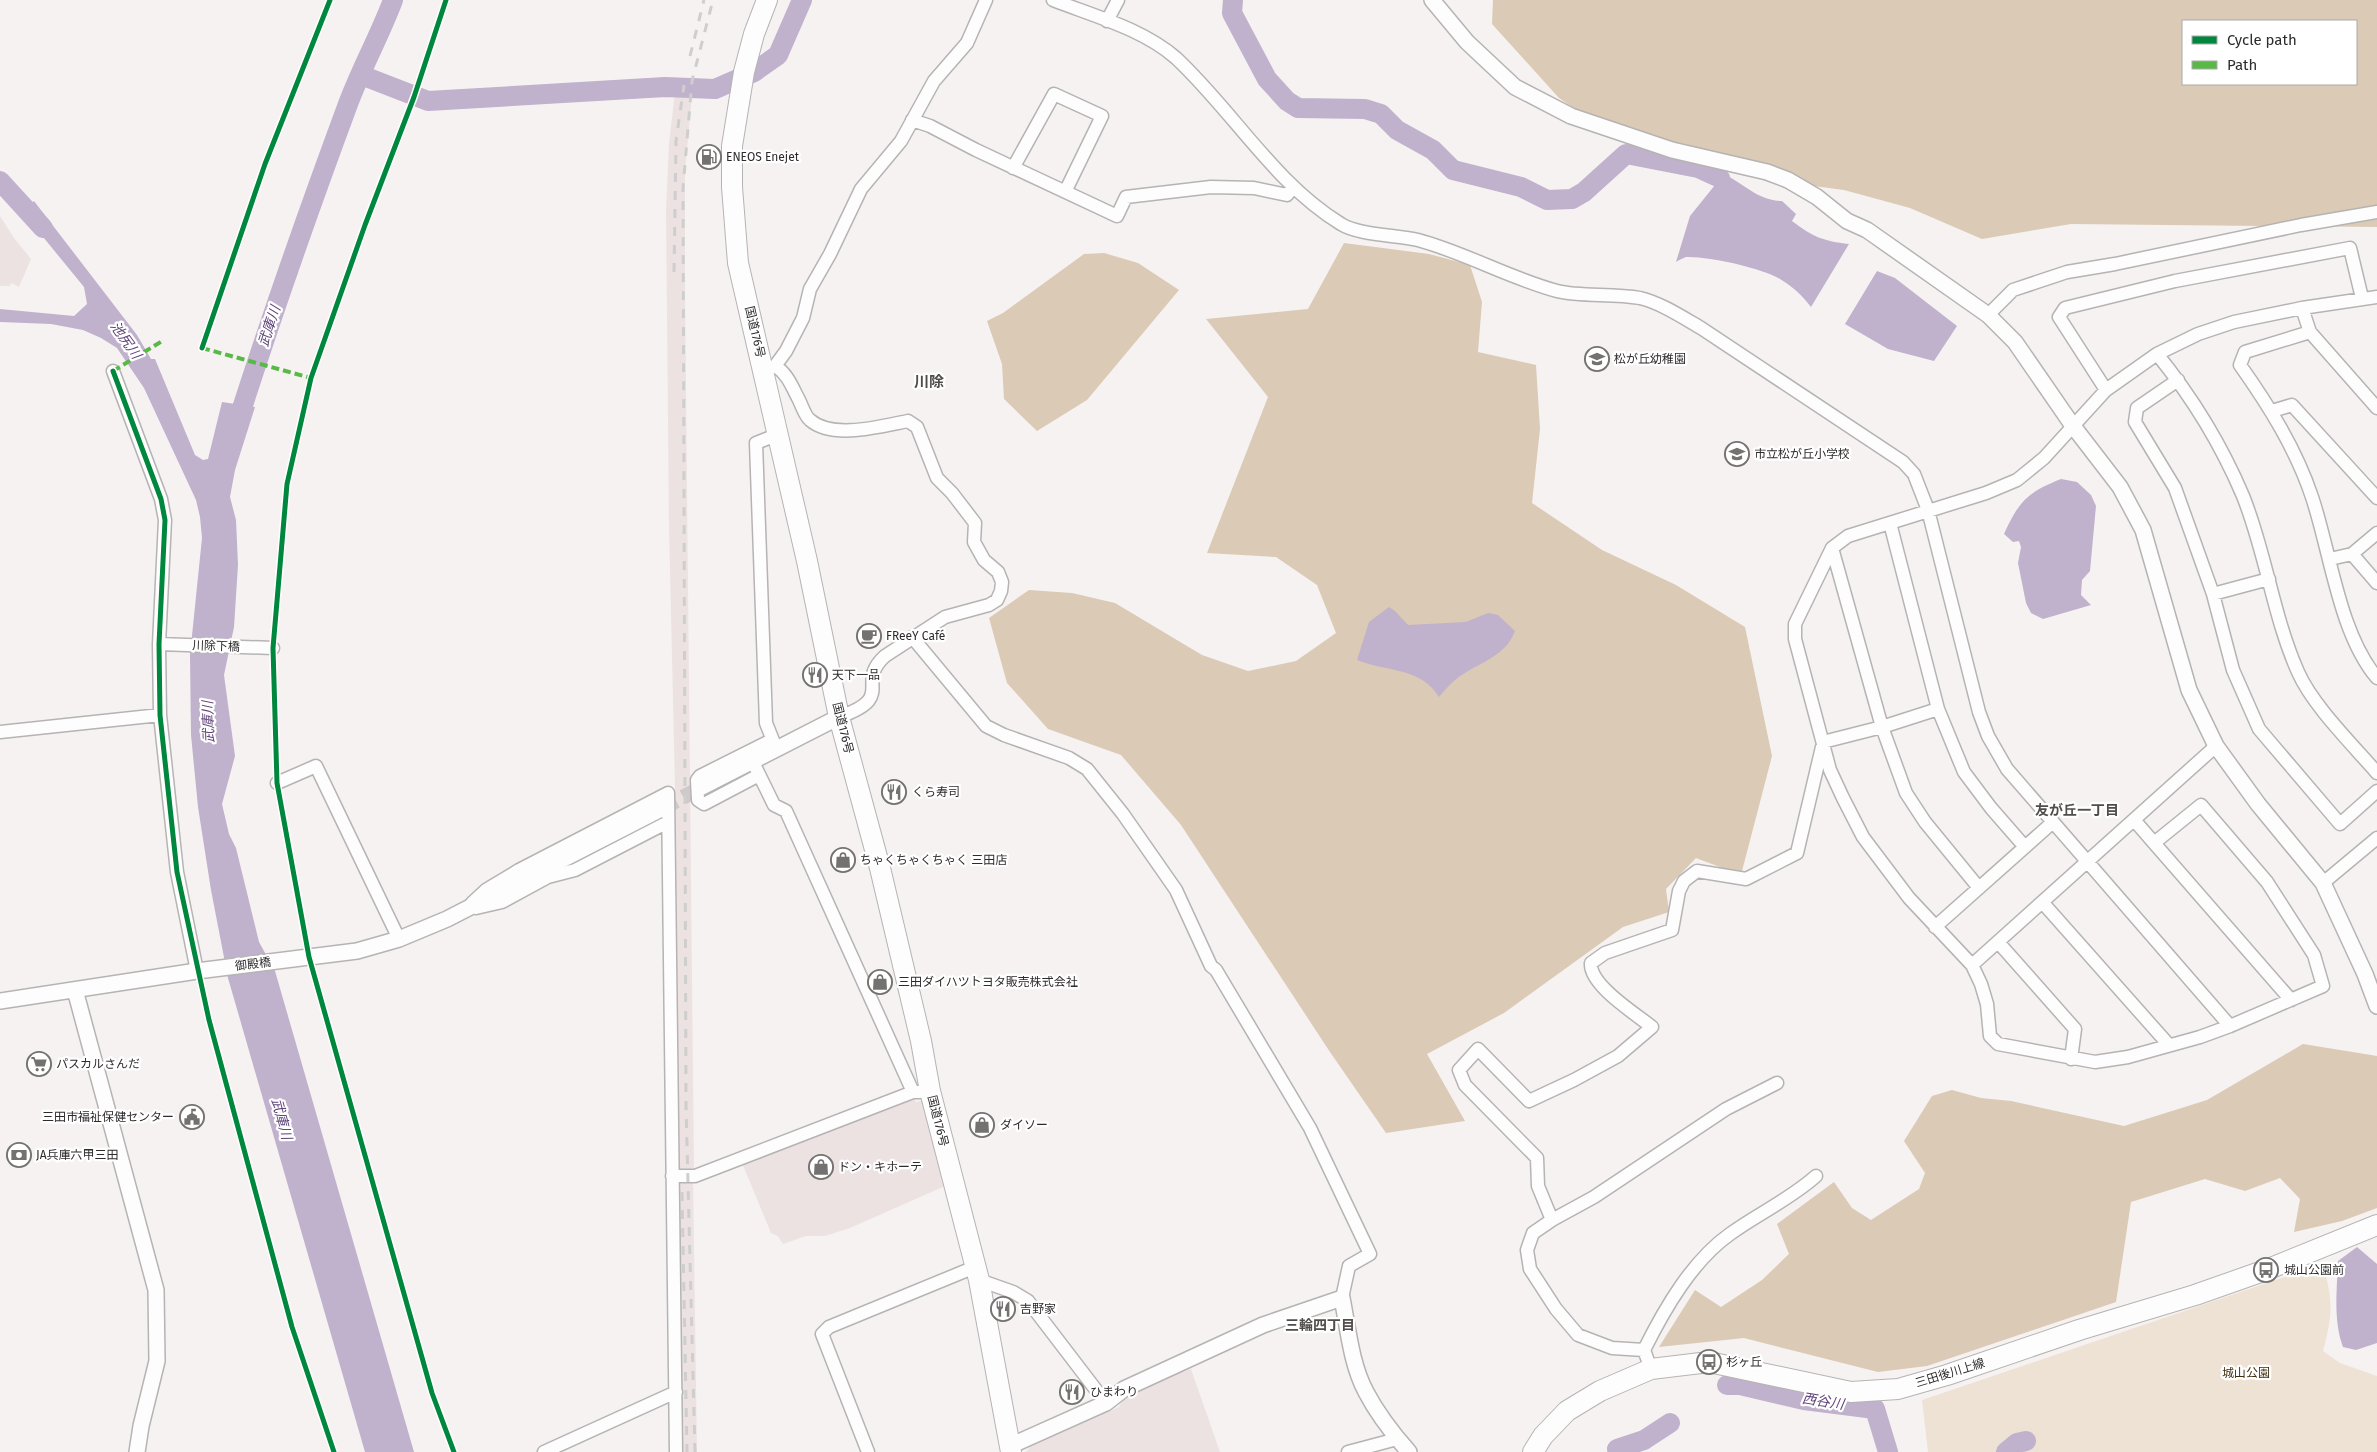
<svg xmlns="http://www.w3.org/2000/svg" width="2377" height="1452" font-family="'Fira Sans','Noto Sans JP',sans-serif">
<rect width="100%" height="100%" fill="#f6f2f2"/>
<!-- built -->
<path fill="#ece2e2" d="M675,92L692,94L685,171V291L694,1172H678L674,1014L675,788L669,526L666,210L669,143Z
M0,216L14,238L31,259L19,287L11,283L10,286H0Z
M913,1098L916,1102L925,1100L945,1186L850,1228L825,1236H806L783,1244L778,1236L771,1233L742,1163Z
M693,1180L697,1452H683L676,1271L675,1181Z
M1191,1369L1220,1452H1026L1030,1447L1119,1407L1126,1394L1141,1386Z"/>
<!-- green -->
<path fill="#eee2d4" d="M2323,1264C2333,1301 2333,1314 2323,1351L2340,1363L2377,1376V1452H1928L1922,1400Z"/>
<!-- forest -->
<path fill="#dbcab5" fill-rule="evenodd" d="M1493,0H2377V227L2071,224L1982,239L1910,208L1844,190L1776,181L1706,165L1640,153L1559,98L1492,24ZM2183,21H2356V84H2183Z
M1344,243L1429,254L1470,265L1482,302L1478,352L1536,365L1540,429L1532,503L1602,550L1676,585L1745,627L1772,756L1741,875L1696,858L1666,889L1669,912L1623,927L1504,1013L1427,1054L1465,1121L1386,1133L1330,1052L1181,825L1121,755L1048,729L1007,683L989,618L1029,590L1072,593L1115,603L1202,655L1248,671L1296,661L1336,633L1317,585L1276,557L1207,553L1268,397L1206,319L1308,309Z
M1104,253L1138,263L1179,290L1087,400L1037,431L1004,399L1002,364L987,321L1003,313L1084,254Z
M2303,1044L2377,1056V1208L2342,1221L2294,1232L2300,1199L2280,1178L2245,1191L2205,1179L2131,1202L2116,1302L1927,1366L1878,1372L1744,1338L1659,1347L1695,1290L1721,1307L1762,1280L1789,1254L1777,1224L1834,1182L1852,1208L1871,1220L1919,1189L1925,1173L1904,1141L1932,1096L1952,1090L1981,1098L2011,1101L2124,1126L2207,1100Z"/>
<!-- water -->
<path fill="#c0b1cd" d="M1714,170C1738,177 1755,201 1782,201L1796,214L1792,221C1813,237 1823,241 1849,244L1811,307C1802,295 1793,287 1780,279C1762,268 1708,256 1686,257C1683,258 1679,260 1676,262L1690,216L1715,185Z
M34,201L137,335L151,359H155L195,455L203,460L208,459L222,402L255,407L235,470L230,497L236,520L238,565L234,627L224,675L235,756L222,804L229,834L236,848L259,942L275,971L414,1452H365L228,978L211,890L198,807L191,735L190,655L202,538L200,517L196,500L144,388L117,348L101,338L83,330L51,324L0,322V309L74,316L87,304L84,287L39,232L21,214Z
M1877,271L1895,278L1957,326L1934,361L1888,349L1845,324Z
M2061,479L2077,482L2091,495L2096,506L2090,571L2082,580L2081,595L2091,605L2043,619L2031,613L2026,603L2018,563L2021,547L2019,541L2013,542L2004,534C2019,501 2028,492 2061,479Z
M1389,607L1395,611L1408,625L1466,622L1488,613L1498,615L1515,631C1504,659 1477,662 1455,680C1449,685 1444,691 1439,697C1421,667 1386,672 1357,660L1369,622Z
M2357,1247L2377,1264V1343L2356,1350L2343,1347C2333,1320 2337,1289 2338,1261Z"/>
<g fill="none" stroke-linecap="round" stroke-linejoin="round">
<!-- river -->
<path stroke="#c0b1cd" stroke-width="20" d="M1233,0L1232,13L1267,79L1287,101L1298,108L1365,109L1381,114L1397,130L1433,150L1453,170L1521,187L1547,200L1572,199L1584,192L1626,154L1698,168L1720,178
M361,75L428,101L665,87L715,89L754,72L778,55L802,0
M0,181L43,228
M235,430C270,320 308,212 348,104C361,69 380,35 393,0
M1727,1385H1740L1804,1400L1875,1409L1888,1452
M1617,1449L1644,1440L1670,1423
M2006,1452L2017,1443L2026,1441"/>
<!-- tertiary-tunnel -->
<path stroke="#cecaca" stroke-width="15" stroke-dasharray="15 8" stroke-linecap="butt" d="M663,808L702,787"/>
<defs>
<path id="minor" d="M1053,0C1094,16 1143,29 1176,58C1233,111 1274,183 1341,224C1358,235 1397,235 1418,240C1466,253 1509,278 1557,291C1581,297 1613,293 1640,298C1661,303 1682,317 1701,328L1903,462L1914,474L1928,510L1979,712L1988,736L2007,769L2230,1026
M1107,21L1118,0
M912,120L930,126L976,150L1117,216L1126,197L1211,187L1254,188L1287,195L1293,187
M1013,168L1054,94L1102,116L1066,190
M2302,308L2310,332L2377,408
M1988,315L2013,290L2067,272L2115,264L2301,225L2377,212
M2310,332L2245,352L2240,365C2269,406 2296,449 2312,497C2331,554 2339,633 2377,678
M2157,354L2198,334L2234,322L2302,308L2377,297
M775,366C788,374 792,387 799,400C802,406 805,416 810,420C833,440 882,426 908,421L917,427L937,478L952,493L975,523L974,542L984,560L998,572L1002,582L1001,591L997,600L989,605L945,617L885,656C854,684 898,696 839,717
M767,370L775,366L786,351L803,318L810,289L830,254L861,189L901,141L934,81L967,43L986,0
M113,371L161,499L165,520L159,644L160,715L177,872L197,971
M2178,380L2137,408L2135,422L2175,488L2213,594L2233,670L2259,729L2340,824L2377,791
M2106,390L2059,317L2065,308L2175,281L2350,248L2362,298
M2272,411L2292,405L2377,498
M1890,523L1938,709L1964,772L1991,808L2025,847
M1832,548L1882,727L1906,793L1925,822L1979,888
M2352,554L2377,583
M2330,559L2352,554L2377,533
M2213,594L2269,579
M912,637L986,726L1004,735L1069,758L1087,769L1123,814L1176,890L1211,966L1216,970L1310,1128L1370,1254L1349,1266L1342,1298
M159,644L273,648
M0,732L160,715
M1823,742L1882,727L1938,709
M776,748L766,723L756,443L779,434
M752,760L774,805L786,811L913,1092
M759,775L704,804L698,800L697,780L700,776L772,740
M277,783L316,766L399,939
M2135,821L2154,843L2201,805L2267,882L2314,955L2323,986L2230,1026L2200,1037L2128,1057L2095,1062L1998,1044L1990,1036L1987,1004L1981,984L1972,965L1909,898L1863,837L1843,798L1830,770L1795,639V624L1832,548L1848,536L1986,493L2017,480L2044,458L2106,390L2157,354C2192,397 2221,444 2243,496C2266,553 2273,616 2298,672C2313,706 2353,745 2377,773
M2154,843L2291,1000
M2323,883L2377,838
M472,903L486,890L519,870L668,793L676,1452
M2043,903L2168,1044
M476,908L502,902L548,877L575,870L668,822
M1935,927L2053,822
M1998,942L2075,1029L2071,1059
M1972,965L2216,746
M672,1176H695L913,1092H920
M1552,1220L1538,1186L1537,1158L1465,1085L1459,1070L1478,1049L1529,1101L1574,1080L1618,1056L1652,1027C1636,1014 1589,985 1591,963L1605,953L1672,930L1679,891L1684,881L1697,871L1746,879L1797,853L1822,747
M979,1280L1013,1292L1028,1301L1106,1403
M1644,1350L1612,1348L1578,1335L1556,1309L1530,1269L1527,1250L1533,1233L1552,1220L1594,1197L1726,1109L1777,1083
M1651,1369L1644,1350C1665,1308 1692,1261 1730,1234C1759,1213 1789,1200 1816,1176
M544,1452L676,1392
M868,1452L822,1334L829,1327L975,1267
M1348,1452L1397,1439"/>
<path id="tertiary" d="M1432,0L1467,42L1515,87L1571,116L1672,150L1767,172L1788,180L1817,197L1847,221L1867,230L1988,315L2015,342L2073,426L2120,487L2143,530L2189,690L2216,746L2258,804L2323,883L2365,974L2377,1006
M702,787L839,717
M75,990L156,1290L157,1361L141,1426L137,1452
M0,1001L197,971L357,951L399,939L447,919L663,808
M1010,1446L1106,1403L1124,1389L1263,1325L1342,1298C1348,1328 1351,1364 1366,1392C1377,1413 1393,1434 1409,1452"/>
<path id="primary" d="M1533,1452L1543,1436L1567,1411L1600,1391L1651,1369L1709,1362L1851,1392L1898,1389L1947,1375L2079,1330L2195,1295L2266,1270L2377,1225"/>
<path id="trunk" d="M767,0L754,34L744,72L732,146V187L738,263L807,561L839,717L880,868L921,1041L930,1091L979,1280L1011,1452"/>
</defs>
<!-- minor casing -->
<use href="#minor" stroke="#b6b3b3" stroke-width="15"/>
<!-- tertiary casing -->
<use href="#tertiary" stroke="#b6b3b3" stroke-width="18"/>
<!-- primary casing -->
<use href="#primary" stroke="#b6b3b3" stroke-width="22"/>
<!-- trunk casing -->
<use href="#trunk" stroke="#b6b3b3" stroke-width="22"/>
<!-- minor -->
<use href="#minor" stroke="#fefdfd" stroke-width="12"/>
<!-- tertiary -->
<use href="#tertiary" stroke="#fefdfd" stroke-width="15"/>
<!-- primary -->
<use href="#primary" stroke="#fefdfd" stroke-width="20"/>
<!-- trunk -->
<use href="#trunk" stroke="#fefdfd" stroke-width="20"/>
<!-- rail -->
<path stroke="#cfcece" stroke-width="3" stroke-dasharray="9 9" stroke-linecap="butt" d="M690,56L704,0
M674,272L676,141L684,85
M682,1192L687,1452
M695,1452L686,1106L683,188L692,81L713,0"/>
<!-- quiet -->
<path stroke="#58b947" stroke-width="4" stroke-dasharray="8 4" stroke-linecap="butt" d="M202,348L311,378
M113,371L164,340"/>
<defs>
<path id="cycleway" d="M446,0L414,97L365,225L311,378L287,484L273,648L277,783L309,957L432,1393L454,1452
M202,348L265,164L330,0
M113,371L161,499L165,520L159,644L160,715L177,872L209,1020L292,1327L334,1452"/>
</defs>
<!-- cycleway casing -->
<use href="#cycleway" stroke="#fff" stroke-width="8"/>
<!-- cycleway -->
<use href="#cycleway" stroke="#00873e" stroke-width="5"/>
</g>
<!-- icons -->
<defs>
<symbol id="fuel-ring" viewBox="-11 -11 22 22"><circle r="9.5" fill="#fff" stroke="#747171" stroke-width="1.5"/><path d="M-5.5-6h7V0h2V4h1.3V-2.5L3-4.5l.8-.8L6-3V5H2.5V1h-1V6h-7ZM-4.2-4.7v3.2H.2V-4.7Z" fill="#747171"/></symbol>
<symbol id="school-ring" viewBox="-11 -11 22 22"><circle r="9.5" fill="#fff" stroke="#747171" stroke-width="1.5"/><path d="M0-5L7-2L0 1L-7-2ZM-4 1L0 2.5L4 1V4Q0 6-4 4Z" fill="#747171"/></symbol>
<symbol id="cafe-ring" viewBox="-11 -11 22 22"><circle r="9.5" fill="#fff" stroke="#747171" stroke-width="1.5"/><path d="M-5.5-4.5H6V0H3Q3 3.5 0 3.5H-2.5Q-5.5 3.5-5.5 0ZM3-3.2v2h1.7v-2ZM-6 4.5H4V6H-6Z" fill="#747171"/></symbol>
<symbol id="restaurant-ring" viewBox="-11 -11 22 22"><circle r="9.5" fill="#fff" stroke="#747171" stroke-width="1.5"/><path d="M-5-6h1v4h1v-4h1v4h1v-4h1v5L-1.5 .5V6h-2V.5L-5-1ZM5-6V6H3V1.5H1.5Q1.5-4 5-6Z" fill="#747171"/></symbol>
<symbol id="shop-ring" viewBox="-11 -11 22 22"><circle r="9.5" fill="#fff" stroke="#747171" stroke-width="1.5"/><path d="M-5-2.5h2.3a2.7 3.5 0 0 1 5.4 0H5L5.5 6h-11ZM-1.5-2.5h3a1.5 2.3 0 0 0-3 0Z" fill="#747171"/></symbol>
<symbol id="supermarket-ring" viewBox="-11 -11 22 22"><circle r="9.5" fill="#fff" stroke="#747171" stroke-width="1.5"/><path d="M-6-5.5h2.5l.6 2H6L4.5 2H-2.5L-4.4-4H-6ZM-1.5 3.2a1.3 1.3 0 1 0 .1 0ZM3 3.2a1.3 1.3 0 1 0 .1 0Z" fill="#747171"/></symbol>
<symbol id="civic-ring" viewBox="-11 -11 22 22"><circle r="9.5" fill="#fff" stroke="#747171" stroke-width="1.5"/><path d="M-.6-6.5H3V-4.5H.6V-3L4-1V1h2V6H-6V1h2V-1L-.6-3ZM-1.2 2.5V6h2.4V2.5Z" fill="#747171"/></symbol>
<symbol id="bank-ring" viewBox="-11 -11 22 22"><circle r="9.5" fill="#fff" stroke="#747171" stroke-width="1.5"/><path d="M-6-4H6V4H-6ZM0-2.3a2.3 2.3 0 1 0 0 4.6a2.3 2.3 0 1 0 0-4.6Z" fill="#747171"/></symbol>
<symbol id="bus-ring" viewBox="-11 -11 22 22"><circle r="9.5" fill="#fff" stroke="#747171" stroke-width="1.5"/><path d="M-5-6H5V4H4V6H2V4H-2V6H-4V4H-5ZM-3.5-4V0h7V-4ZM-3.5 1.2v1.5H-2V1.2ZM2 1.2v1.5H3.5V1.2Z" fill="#747171"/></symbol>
</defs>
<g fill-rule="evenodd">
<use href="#fuel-ring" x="695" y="143" width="28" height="28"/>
<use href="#school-ring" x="1583" y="345" width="28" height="28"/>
<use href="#school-ring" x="1723" y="440" width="28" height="28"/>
<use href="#cafe-ring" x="855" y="622" width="28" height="28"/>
<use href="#restaurant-ring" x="801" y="661" width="28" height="28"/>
<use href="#restaurant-ring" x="880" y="778" width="28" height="28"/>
<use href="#shop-ring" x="829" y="846" width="28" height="28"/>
<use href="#shop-ring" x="866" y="968" width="28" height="28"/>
<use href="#supermarket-ring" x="25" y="1050" width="28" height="28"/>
<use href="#civic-ring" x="178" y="1103" width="28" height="28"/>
<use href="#shop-ring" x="968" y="1111" width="28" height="28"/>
<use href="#bank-ring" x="5" y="1141" width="28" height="28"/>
<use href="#shop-ring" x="807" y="1153" width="28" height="28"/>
<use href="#bus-ring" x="2252" y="1256" width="28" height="28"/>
<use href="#restaurant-ring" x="989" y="1295" width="28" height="28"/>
<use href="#bus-ring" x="1695" y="1348" width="28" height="28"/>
<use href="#restaurant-ring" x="1058" y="1378" width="28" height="28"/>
</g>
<g text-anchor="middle" stroke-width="4.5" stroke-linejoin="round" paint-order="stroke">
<!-- poi labels -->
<g font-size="12" fill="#2e2b2c" stroke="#fff" text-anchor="start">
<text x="726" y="161">ENEOS Enejet</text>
<text x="1614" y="363">松が丘幼稚園</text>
<text x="1754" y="458">市立松が丘小学校</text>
<text x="886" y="640">FReeY Café</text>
<text x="832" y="679">天下一品</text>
<text x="912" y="796">くら寿司</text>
<text x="860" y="864">ちゃくちゃくちゃく 三田店</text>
<text x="898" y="986">三田ダイハツトヨタ販売株式会社</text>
<text x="56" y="1068">パスカルさんだ</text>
<text x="174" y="1121" text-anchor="end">三田市福祉保健センター</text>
<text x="1000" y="1129">ダイソー</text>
<text x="36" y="1159">JA兵庫六甲三田</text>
<text x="838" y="1171">ドン・キホーテ</text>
<text x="2284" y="1274">城山公園前</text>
<text x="1020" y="1313">吉野家</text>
<text x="1726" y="1366">杉ヶ丘</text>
<text x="1090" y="1396">ひまわり</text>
</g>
<!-- street labels -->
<g font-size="12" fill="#2e2b2c" stroke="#fff">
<text transform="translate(755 332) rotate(77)" y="4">国道176号</text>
<text transform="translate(216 646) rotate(2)" y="4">川除下橋</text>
<text transform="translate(843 728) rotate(76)" y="4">国道176号</text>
<text transform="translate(253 964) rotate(-7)" y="4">御殿橋</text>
<text transform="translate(938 1121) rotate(76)" y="4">国道176号</text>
<text transform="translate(1950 1373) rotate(-17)" y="4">三田後川上線</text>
</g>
<!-- park labels -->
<g font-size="12" fill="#402c0c" stroke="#fff">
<text x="2246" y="1377">城山公園</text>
</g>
<!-- water labels -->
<g font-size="14" font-style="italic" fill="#61447a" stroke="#fff">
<text transform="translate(269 326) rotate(-72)" y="5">武庫川</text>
<text transform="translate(126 340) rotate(55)" y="5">池尻川</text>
<text transform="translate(208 722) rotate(-92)" y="5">武庫川</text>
<text transform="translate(282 1119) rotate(75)" y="5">武庫川</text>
<text transform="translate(1823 1401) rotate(9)" y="5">西谷川</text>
</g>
<!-- neighbourhood labels -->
<g font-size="14" font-weight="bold" fill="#524d4d" stroke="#fff">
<text x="2077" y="815">友が丘一丁目</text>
<text x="1320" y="1330">三輪四丁目</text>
</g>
<!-- quarter labels -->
<g font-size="15" font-weight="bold" fill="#524d4d" stroke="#fff">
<text x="929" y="387">川除</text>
</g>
</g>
<!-- legend -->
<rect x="2182" y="20" width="175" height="65" fill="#ffffff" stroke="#abaaab"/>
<rect x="2192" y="36" width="25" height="8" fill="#00873e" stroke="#abaaab"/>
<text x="2227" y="45" font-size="15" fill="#2e2b2c">Cycle path</text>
<rect x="2192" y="61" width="25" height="8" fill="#58b947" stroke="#abaaab"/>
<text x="2227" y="70" font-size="15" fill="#2e2b2c">Path</text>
</svg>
